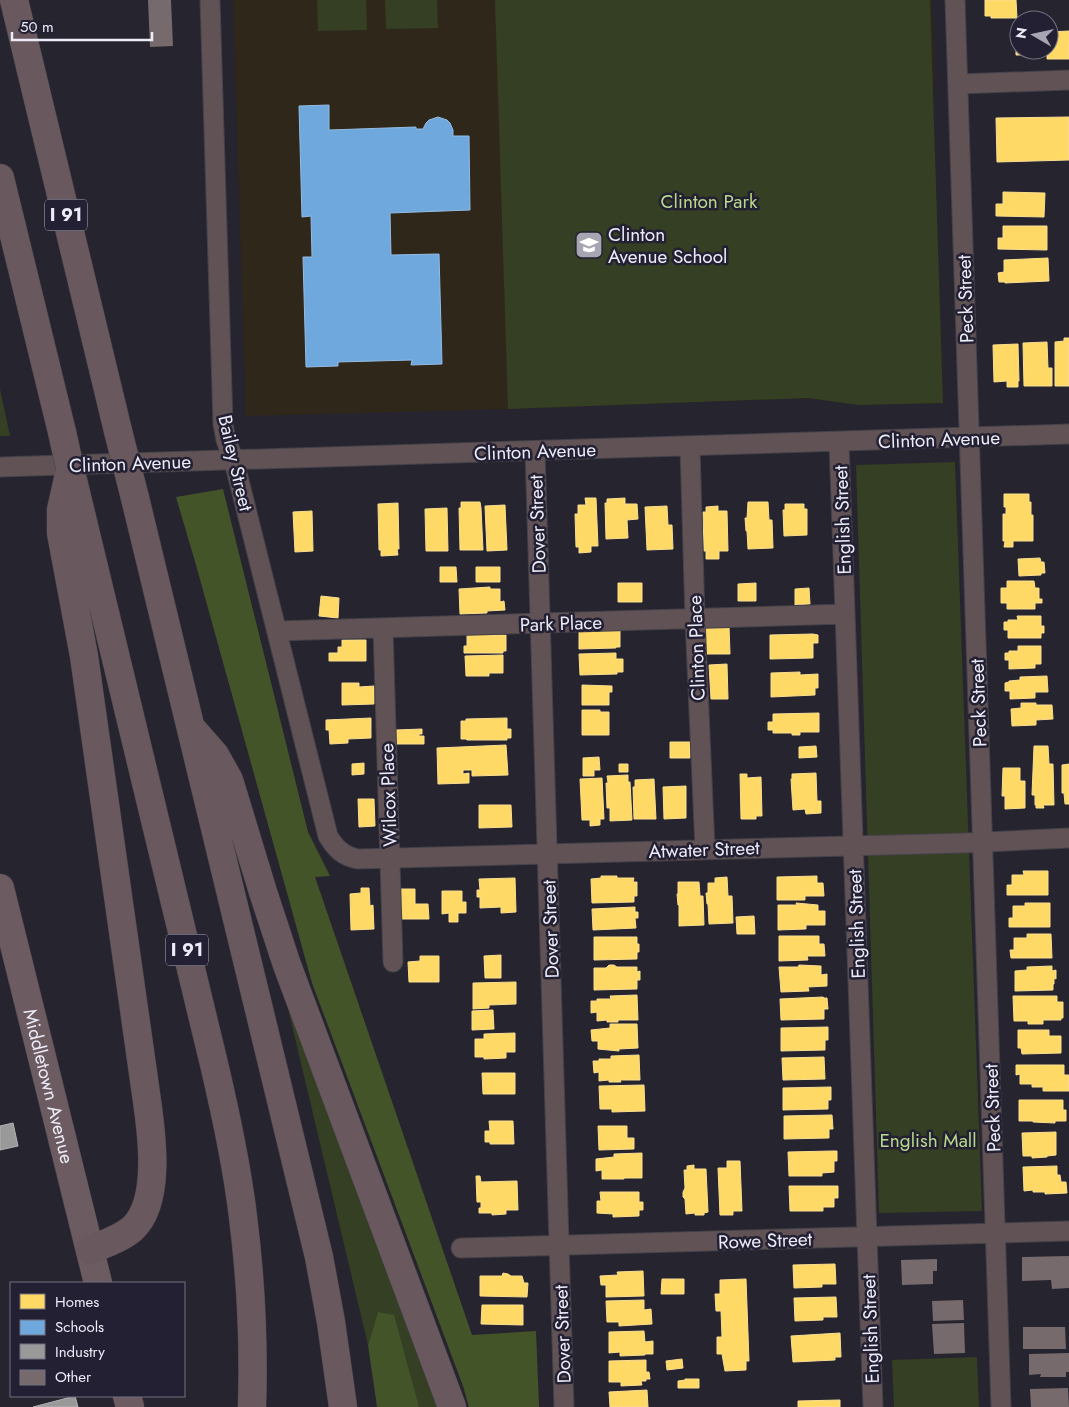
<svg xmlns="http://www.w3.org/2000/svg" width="1069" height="1407" font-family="Jost,sans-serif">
<rect width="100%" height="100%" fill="#26242e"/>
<!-- education -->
<path fill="#30271b" d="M233,0H932L935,81L933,91L943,403L858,405L808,398L508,409L246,416Z"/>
<!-- green -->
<path fill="#353f23" d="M317,0H366L367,30L318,31Z
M385,0H437L438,28L386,29Z
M495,0H930L943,403L858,405L808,398L508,409Z
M0,389L10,436H0Z
M955,462L982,1211L879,1213L856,465Z
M293,1009L442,1407H419L378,1312L368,1345L289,1013Z
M977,1357L979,1407H894L892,1360Z"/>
<!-- forest -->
<path fill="#445429" d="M223,489L308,832L330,876L315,877L472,1335L536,1331L539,1407H469L463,1386L312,983L196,565L176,497Z
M378,1312L394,1315L419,1407H377L368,1345Z"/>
<!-- homes -->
<path fill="#ffd966" stroke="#f9de92" d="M985,0H1016L1017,18H991V16H985Z
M1069,31V59H1047V50H1049V32Z
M1016,42H1019V50H1038V55H1016Z
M1069,117V160L997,162L996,118Z
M1003,192L1045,193L1044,217L996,216V204H1003Z
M1003,226H1047V250L998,249V238H1003Z
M1048,258L1049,281L1005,283V282H999L998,273L1004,272V260Z
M1064,338H1069V386H1055V342L1064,341Z
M1047,342L1048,368H1052V386H1024L1023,343Z
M1018,344L1019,381H1018V387H1007V381L994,382L993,345Z
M1004,494H1029V502H1031V515H1033V541H1013V547H1004L1005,541H1003V514H1006V507H1004Z
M585,498H596L598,546H591V552L579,553V547H576L575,514H578V505H586Z
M625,498V504H637L638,519L627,520L628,538L606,539L605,503H607V499Z
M461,502H480L481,508L483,550H460L459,508H461Z
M748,502H768L769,520H772L773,548L748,549L747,531H746L745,518H747Z
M398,503L399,549H397L398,555L381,556V550H379L378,504Z
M785,504H804V509H807V535L784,536L783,510H785Z
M505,505L507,550L487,551L485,506Z
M667,506L668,525H672L673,549L647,550L645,507Z
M718,506V511H727L728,551H719V559H706V551H704L703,512H706V507Z
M447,508L448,551H426L425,509Z
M312,511L313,551L295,552L293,512Z
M1040,558L1041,562H1044L1045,573H1041V575L1019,576L1018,559Z
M440,567H456L457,582H440Z
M476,567H500V582H476Z
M1007,581H1034L1035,588H1039V599H1042V603H1035V609H1007V603H1001V588H1007Z
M618,583H642V602H618Z
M756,583V601H738V584Z
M490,587V589H500V602L504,601L505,610L487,611V613L460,614L459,589Z
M809,588L810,604L795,605V589Z
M321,596L339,598L338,618L319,616Z
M1017,616H1041V626H1044V633H1041V638H1008V630H1004V622H1008V620H1018Z
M705,626H729L730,654H705Z
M579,628H620V647H616V648L579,649Z
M467,633H489V635H506V651H503V653H464V646H467Z
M813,634L818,635V643H813V658L770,659V635Z
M342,640H366V661H329V653H338V647H342Z
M1018,646H1041V664H1035V668L1009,669V660H1005V653H1009V651H1018Z
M616,653V659H623V672H617V674L580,675L579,654Z
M503,655V673H489V676H466L465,656Z
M727,664L728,699H711L709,665Z
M800,672V675L818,674V688H815V695L771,697V673Z
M1047,676L1048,692H1035V698L1010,699V691H1005V683L1009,682V681L1020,680V677Z
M342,683H359V687L374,686V704L342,705Z
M582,685L612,686V692H609V705H582Z
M1021,703H1036V705H1052L1053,719L1036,720V725L1012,726L1011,709L1021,708Z
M582,710H600V712H609V735H582Z
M819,713V732H800V735H792V733H773V730H768V722H773V714Z
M371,718V738L348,739V743L330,744L329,730H326V720Z
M507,718V729H511V738H507V740H467L466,739H461V721H466V719Z
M422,729V734H419V736H424V744H397L396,730Z
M670,742H690V758H670Z
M506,745L508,775L472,776V770H463V774L469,773V783L438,784L437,748Z
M816,746L817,757L799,758V747Z
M1034,746H1048L1049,764H1053L1054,805H1043L1044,808H1036V805H1035V795H1032Z
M599,757L600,770H594V776H583V758Z
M364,763V774L352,775V764Z
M619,764H628V772H619Z
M1069,764V804H1065L1064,793H1062V765Z
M1003,768H1020V781H1025V808L1005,809V796H1002Z
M816,773L817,801H821V813L806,814L805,809L793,810L791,779H792V774Z
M740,774H747V778L761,777L762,816H756V819H741Z
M628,775V782H630L632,820L610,821V808H607L606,783H608L607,776Z
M602,778L604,819H600V825L590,826V820H582L580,779Z
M654,779L656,819H634L633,787H635V780Z
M686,786V818L664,819L663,787Z
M358,799H374L375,826L359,827Z
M479,805H511L512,827L479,828Z
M1023,871H1048V895H1007V885H1012V875H1024Z
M601,876H617V878H634L633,882H637V896H634V902L592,903L591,879L601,878Z
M817,876V883H823L824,896H805V900H777V877Z
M727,877L728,896H732L733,923L709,924L708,904H707L706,893H708V883H715V878Z
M515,878L516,912L501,913V907L480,908V897H477V890H480L479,879Z
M678,882H699L700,896H703L704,925L679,926V905H678L677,894H678Z
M361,888H369L370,906L373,905L374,929L351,930L350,894L361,893Z
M399,889H415V904H428L429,919H399Z
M442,891H462V902H466V913H458V922H449V913L442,914Z
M796,903L818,905V911H825V925H806V929L778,930V905H797Z
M1025,903H1050V927H1009V918H1013V906H1025Z
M635,907V912H638V918H635L636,928L593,930L592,909Z
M754,916L755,934H737L736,917Z
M1027,934H1051L1052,958H1011L1010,950H1014V938H1027Z
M779,936H819V944H824L825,956H807L808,960L779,961Z
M594,937H637V944H639V952H637V959L594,960Z
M501,955V978H485L484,956Z
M420,956H439V982H409L408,962L420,961Z
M609,965H614L617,967H637V972L640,971V980H637V989L594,990V968H606Z
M799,965L821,966V975L827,974V986L808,987L809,991L781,992L779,967H798Z
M1052,966V971L1056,970V979L1054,978V984H1053V990L1015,991V971L1027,970V967Z
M516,982V1004L489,1005V1008L473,1009V983Z
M637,995L638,1020H618V1022H607V1020L597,1021V1012L591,1013V1001H597V999H611L610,996Z
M1013,996H1057V1002H1063V1018H1061V1020H1043V1024H1028V1021H1014Z
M823,997L824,998H827L828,1009H824V1019L781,1020L780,999Z
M493,1010L494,1029L472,1030V1011Z
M610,1024H637L638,1048L619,1049V1051L598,1049V1041H592L591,1030L610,1028Z
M828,1027V1040H825V1050L781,1051V1028Z
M1018,1030H1049V1036H1061V1053L1022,1054L1021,1048H1018Z
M515,1033V1052H506V1058L484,1059V1057H475V1039H484V1034Z
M639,1055L640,1080H620L621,1082H609V1080L599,1081V1072L594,1073L593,1061H599V1059H611V1056Z
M824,1057L825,1079L783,1080L782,1058Z
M1016,1065H1064V1075H1069V1091H1043V1087H1032V1084H1020V1074L1016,1075Z
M482,1073H515V1094H483Z
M644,1085L645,1111L612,1112V1109H600L599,1086Z
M831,1087V1100H828V1109L783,1110V1088Z
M1019,1100H1063V1110H1066V1121H1055V1123L1033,1122V1121H1019Z
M832,1115L833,1129H829V1138L784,1139V1116Z
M489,1121H513L514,1144H490V1142H485V1131H490Z
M598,1126H627V1138H634V1149L599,1150Z
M1056,1132V1155L1047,1156V1157L1032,1158V1156H1023L1022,1133Z
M832,1151H837V1161H834V1172L822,1173V1176H789L788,1152Z
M642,1153V1178H624V1179H602V1170L596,1171V1159L614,1157V1154Z
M727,1161H740L742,1211H733V1215H720L718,1168H727Z
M694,1165V1169H706L708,1212L704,1213V1215H695V1213L686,1214L685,1199L683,1197V1192L685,1188L684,1170H687V1166Z
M1057,1166V1175H1060L1061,1182H1066L1067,1193L1045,1194V1192H1033V1190L1024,1191L1023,1167Z
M476,1176H480L481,1182L517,1181L518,1210H506V1214L492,1215V1213H479V1208H481V1202H477Z
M789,1186H838V1198H834V1207H823V1211H790Z
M600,1192H639V1202H643V1210H639V1216L613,1217V1214L597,1213V1201H601Z
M835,1264L836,1284H822V1287L794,1288L793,1265Z
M643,1271L644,1296L606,1297V1285H601L600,1276L618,1275L617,1272Z
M503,1273L508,1274L511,1276H522L524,1283H528L527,1297L480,1296V1276H502Z
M662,1279H684V1294H661Z
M746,1279L749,1361H746V1370L725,1371L722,1354H717V1337H722L721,1311H716L715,1294H720V1280Z
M836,1297L837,1317H823V1320L795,1321L794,1298Z
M644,1300V1310L651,1309L652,1324L619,1326V1322H607L606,1301Z
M482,1305H523V1325L481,1324Z
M644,1331L645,1342L653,1341V1354H645V1355L620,1356V1352L609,1353V1332Z
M840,1333L841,1357H835V1360L793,1362L791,1336Z
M682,1359L683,1368L667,1370L666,1361Z
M646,1360V1372H649L650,1379H646V1381H641L642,1385L621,1386V1382H609V1361Z
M685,1379H699V1388H678V1381L685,1380Z
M647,1390L648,1407H610L609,1392Z
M840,1400V1407H798V1401Z"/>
<!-- schools -->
<path fill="#6fa8dc" stroke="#94bce4" d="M329,105V130L416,127V129H423L426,123L429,120L438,117L447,120L450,123L453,130V136H469L470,210L390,213L391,255L439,254L442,364L411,365L412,360L338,362V366L306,367L303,257H312L311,216L302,217L299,106Z"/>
<!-- industry -->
<path fill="#999" stroke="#b2b2b6" d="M13,1123L18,1146L0,1150V1126Z
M75,1396L78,1407H33Z"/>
<!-- building -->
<path fill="#776a6c" d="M148,0H171L173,46L150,47Z
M1069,1256V1288L1052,1289L1051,1280L1022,1281V1257Z
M937,1259V1271H933V1284L902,1285L901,1260Z
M963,1300L964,1320L933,1321L932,1301Z
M964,1323L965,1353L934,1354L932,1324Z
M1023,1327H1065L1066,1349H1023Z
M1069,1353V1372H1066V1377H1040L1041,1374L1029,1375V1354Z
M1068,1388L1069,1407H1031L1030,1389Z"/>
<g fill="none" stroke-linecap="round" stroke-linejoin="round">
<defs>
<path id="street" d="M210,0L223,424L226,440L234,461L328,836C336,849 343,856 358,859L964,843L1069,838
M955,0L1001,1407
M958,84L1069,80
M839,442L873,1407
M690,447L695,619L705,849
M535,451L564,1407
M0,467L1069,434
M383,628L393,962
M277,631L845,614
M461,1248L1069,1231"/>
<g id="primary">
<path id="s1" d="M0,888L98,1283"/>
<path d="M127,1396L130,1407"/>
</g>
<path id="highway" d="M14,0L118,431
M0,178L62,432
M70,468L214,1064C226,1115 237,1166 243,1217C251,1280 254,1344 252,1407
M69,474L61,510V533L84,656L147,1101C152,1136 161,1203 132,1229C120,1239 104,1244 90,1250
M135,498L319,1257L331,1322L343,1407
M194,731L215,755L229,780L263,892L287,965L452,1407"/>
</defs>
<!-- street casing -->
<use href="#street" stroke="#434149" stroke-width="21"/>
<!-- primary casing -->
<use href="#primary" stroke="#434149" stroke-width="29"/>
<!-- highway casing -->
<use href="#highway" stroke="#434149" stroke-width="29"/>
<!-- street -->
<use href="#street" stroke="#615355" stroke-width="19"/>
<!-- primary -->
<use href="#primary" stroke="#6c5b60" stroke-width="28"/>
<!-- highway -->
<use href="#highway" stroke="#69585d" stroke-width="28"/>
<defs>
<path id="highway-bridge" d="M118,431L135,498
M62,432L70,468"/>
</defs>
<!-- highway-bridge casing -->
<use href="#highway-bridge" stroke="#434149" stroke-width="29" stroke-linecap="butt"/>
<!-- highway-bridge -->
<use href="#highway-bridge" stroke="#69585d" stroke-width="28"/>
</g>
<!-- icons -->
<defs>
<symbol id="school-square" viewBox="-11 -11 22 22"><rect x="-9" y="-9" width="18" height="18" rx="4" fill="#a7a5b1" stroke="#222032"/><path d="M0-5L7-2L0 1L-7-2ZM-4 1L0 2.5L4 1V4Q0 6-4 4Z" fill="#fff"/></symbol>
</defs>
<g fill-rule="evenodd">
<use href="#school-square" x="573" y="229" width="32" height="32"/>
</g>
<g text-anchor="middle" stroke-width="5" stroke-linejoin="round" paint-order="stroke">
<!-- shield labels -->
<g fill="#222032" stroke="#afaebd" stroke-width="1">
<rect x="45" y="199.5" width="42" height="31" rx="4"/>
<rect x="166" y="934.5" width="42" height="31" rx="4"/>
</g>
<g font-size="18" font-weight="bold" fill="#ecebf8">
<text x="66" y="221">I 91</text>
<text x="187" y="956">I 91</text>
</g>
<!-- park labels -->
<g font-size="19" fill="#bad88a" stroke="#222032">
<text x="709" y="208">Clinton Park</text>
<text x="928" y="1147">English Mall</text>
</g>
<!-- poi labels -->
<g font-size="19" fill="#ecebf8" stroke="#222032" text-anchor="start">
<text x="608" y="241">Clinton<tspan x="608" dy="22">Avenue School</tspan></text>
</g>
<!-- street labels -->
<g font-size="19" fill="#ecebf8" stroke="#222032">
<text transform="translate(965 299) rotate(-92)" y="7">Peck Street</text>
<text transform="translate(939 439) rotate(-2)" y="7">Clinton Avenue</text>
<text transform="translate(535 451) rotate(-2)" y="7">Clinton Avenue</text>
<text transform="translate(130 463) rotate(-2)" y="7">Clinton Avenue</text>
<text transform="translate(236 463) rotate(77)" y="7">Bailey Street</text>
<text transform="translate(842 520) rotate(-92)" y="7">English Street</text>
<text transform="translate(537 524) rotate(-92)" y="7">Dover Street</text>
<text transform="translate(561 623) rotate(-2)" y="7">Park Place</text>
<text transform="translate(696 648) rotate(-92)" y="7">Clinton Place</text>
<text transform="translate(978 703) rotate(-92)" y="7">Peck Street</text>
<text transform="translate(388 795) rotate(-92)" y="7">Wilcox Place</text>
<text transform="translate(704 849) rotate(-2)" y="7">Atwater Street</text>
<text transform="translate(856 924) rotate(-92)" y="7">English Street</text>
<text transform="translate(550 929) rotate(-92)" y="7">Dover Street</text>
<text dy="7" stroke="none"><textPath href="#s1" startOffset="204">Middletown Avenue</textPath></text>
<text transform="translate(992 1108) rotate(-92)" y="7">Peck Street</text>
<text transform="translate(765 1240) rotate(-2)" y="7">Rowe Street</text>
<text transform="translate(870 1329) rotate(-92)" y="7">English Street</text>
<text transform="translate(562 1334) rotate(-92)" y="7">Dover Street</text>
</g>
</g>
<!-- legend -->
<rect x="10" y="1282" width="175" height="115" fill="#222032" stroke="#737181"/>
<rect x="20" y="1294" width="25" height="15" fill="#ffd966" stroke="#737181"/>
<text x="55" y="1307" font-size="15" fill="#ecebf8">Homes</text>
<rect x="20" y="1320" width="25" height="15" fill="#6fa8dc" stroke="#737181"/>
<text x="55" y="1332" font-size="15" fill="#ecebf8">Schools</text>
<rect x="20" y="1344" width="25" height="15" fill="#999999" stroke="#737181"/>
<text x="55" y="1357" font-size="15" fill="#ecebf8">Industry</text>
<rect x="20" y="1370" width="25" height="15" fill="#776a6c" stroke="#737181"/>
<text x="55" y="1382" font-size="15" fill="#ecebf8">Other</text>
<!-- north arrow -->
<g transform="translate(1034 35) rotate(279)"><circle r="24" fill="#222032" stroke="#737181"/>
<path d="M0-4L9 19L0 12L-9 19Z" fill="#a7a5b1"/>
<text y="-8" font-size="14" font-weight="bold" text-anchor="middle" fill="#ecebf8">N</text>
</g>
<!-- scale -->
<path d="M12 32v8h140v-8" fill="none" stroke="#ecebf8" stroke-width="2.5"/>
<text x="20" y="32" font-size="15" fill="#ecebf8" stroke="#222032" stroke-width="4" paint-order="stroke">50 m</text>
</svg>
